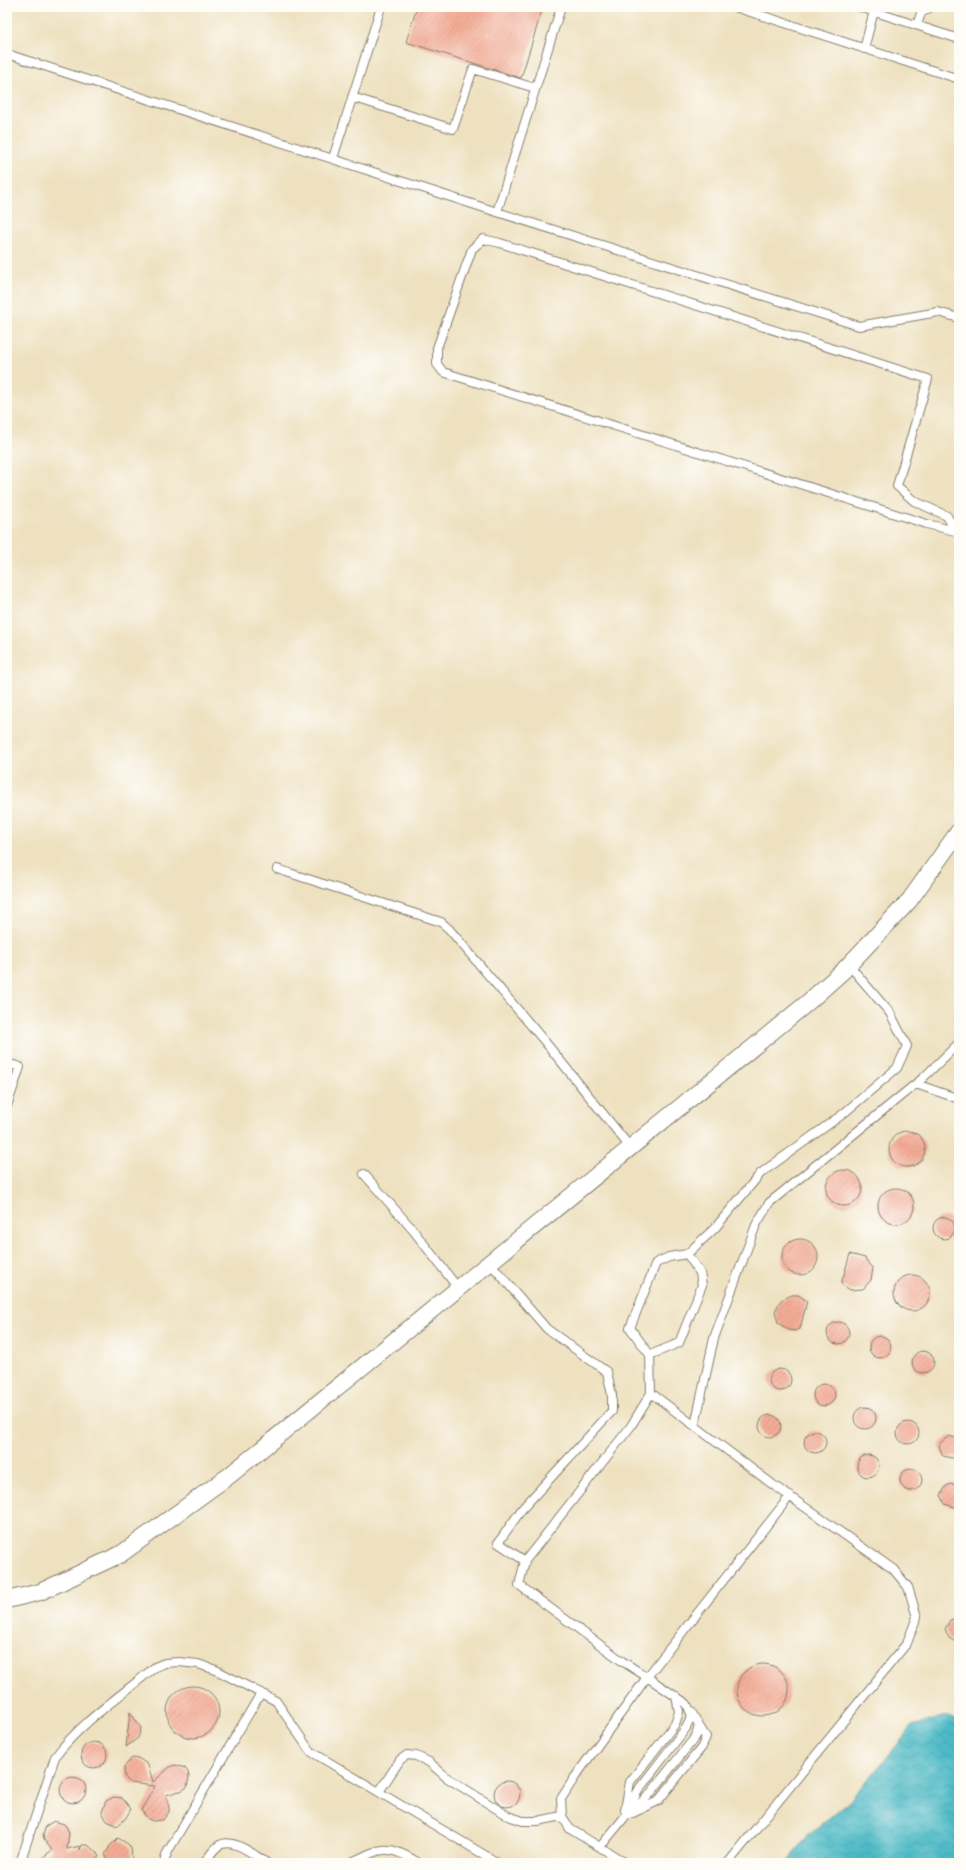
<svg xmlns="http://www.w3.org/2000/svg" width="966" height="1870" font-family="Caveat,sans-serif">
<defs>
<pattern id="water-waves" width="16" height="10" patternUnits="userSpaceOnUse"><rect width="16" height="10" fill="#4cbac6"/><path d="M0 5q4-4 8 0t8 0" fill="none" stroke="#429faa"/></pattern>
<pattern id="building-hatch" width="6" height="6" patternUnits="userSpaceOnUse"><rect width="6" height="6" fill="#f4ac95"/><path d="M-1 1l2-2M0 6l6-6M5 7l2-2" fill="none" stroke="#d19380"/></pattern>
</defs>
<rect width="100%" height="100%" fill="#fdfcf7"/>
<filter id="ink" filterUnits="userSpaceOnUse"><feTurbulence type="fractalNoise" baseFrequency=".025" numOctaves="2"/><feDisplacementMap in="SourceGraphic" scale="8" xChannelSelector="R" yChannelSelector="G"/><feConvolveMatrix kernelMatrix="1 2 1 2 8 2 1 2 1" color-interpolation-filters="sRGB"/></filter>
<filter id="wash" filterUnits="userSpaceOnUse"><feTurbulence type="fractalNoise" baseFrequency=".012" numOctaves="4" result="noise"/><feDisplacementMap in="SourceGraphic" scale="16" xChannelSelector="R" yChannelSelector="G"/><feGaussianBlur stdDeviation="0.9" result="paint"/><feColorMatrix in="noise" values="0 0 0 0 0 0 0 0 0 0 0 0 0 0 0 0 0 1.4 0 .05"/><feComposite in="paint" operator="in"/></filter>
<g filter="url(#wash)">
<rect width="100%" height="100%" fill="#eee1c0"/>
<!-- water -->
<path fill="url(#water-waves)" stroke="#346b71" d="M945,1716L959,1721V1863H787L809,1834L851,1800L913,1726Z"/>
<g id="blocks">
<!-- building -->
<path fill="url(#building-hatch)" d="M417,7H543L521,78L406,42Z
M889 1149a18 18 0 1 1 36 0a18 18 0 1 1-36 0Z
M826 1188a18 18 0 1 1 36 0a18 18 0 1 1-36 0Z
M878 1206a18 18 0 1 1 36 0a18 18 0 1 1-36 0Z
M933 1228a11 11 0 1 1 22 0a11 11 0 1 1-22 0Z
M782 1257a18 18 0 1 1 36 0a18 18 0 1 1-36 0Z
M850,1254L865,1258L873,1268L871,1280L863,1289L850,1290L841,1284Z
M894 1293a18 18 0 1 1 36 0a18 18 0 1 1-36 0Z
M792,1295H798L807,1301L800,1329L795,1331L789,1330L778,1323L775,1311L781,1300Z
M827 1333a11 11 0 1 1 22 0a11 11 0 1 1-22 0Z
M869 1347a11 11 0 1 1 22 0a11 11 0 1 1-22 0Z
M912 1362a11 11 0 1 1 22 0a11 11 0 1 1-22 0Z
M769 1380a11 11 0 1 1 22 0a11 11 0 1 1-22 0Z
M813 1395a11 11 0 1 1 22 0a11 11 0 1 1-22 0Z
M854 1418a11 11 0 1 1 22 0a11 11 0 1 1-22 0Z
M759 1426a11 11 0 1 1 22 0a11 11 0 1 1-22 0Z
M897 1433a11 11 0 1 1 22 0a11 11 0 1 1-22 0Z
M804 1442a11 11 0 1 1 22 0a11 11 0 1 1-22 0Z
M949,1436L959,1439V1456L952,1458L943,1456L939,1446L941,1442Z
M857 1466a11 11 0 1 1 22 0a11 11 0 1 1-22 0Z
M900 1480a11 11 0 1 1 22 0a11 11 0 1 1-22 0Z
M951,1484L959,1485V1505L954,1507L945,1504L941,1495L946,1486Z
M959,1617V1644L949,1638L945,1629L950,1620Z
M737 1690a26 26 0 1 1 52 0a26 26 0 1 1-52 0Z
M167 1712a26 26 0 1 1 52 0a26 26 0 1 1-52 0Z
M130,1712L141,1728L138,1738L126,1747Z
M81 1755a13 13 0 1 1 26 0a13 13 0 1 1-26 0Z
M132,1758L140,1759L148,1765L153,1782L170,1767L175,1765L185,1768L188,1772L189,1777L187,1787L183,1790L166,1795L169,1807V1812L163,1820L153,1821L148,1819L141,1810L155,1786L130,1783L125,1777L124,1767Z
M60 1790a13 13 0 1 1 26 0a13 13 0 1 1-26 0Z
M494 1794a13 13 0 1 1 26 0a13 13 0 1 1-26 0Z
M114,1797L122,1798L131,1809L125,1819L117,1826L107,1821L102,1812L106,1801Z
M54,1821L64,1824L67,1828L69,1833L67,1849L80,1846V1850L82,1845H88L100,1856L96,1863H36L52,1850L44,1840L43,1835L46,1826Z
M118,1838L128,1844L131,1848L132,1858L129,1863H111L105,1855L110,1846Z"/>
</g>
</g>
<g filter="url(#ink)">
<use href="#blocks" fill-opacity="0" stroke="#857e6e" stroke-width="1"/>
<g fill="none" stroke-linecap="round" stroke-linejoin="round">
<defs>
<path id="service" d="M735,7L959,79
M860,7L959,39
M917,25L921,13L931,7
M864,49L875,7
M7,54L497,212L859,326L938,312L959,318
M352,97L453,129L473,69L535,88
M333,158L381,7
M497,212L561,7
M955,531L947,516L914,501L897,486L928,379L500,243L483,239L472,249L437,348V364L443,372L927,524L959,532
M277,869L441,922L449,929L546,1043L630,1147
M7,1063L20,1067L7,1106
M916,1084L959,1099
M364,1174L413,1230L458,1288
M490,1263L547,1329L607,1372L612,1395V1411L522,1509L498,1543L525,1561
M650,1355L679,1343L702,1285L700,1273L687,1254
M651,1393L650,1355L630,1328L656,1263L669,1257L687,1254L715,1228L761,1173L843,1114L897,1068L907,1046L890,1013L849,965
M695,1425L714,1338L756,1225L769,1203L923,1078L959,1043
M379,1792L400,1760L407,1755L416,1756L429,1762L446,1777L508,1816L523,1821H538L562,1816
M625,1810L630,1782L675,1724L679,1712L676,1696
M633,1813L658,1801L702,1747L706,1737L699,1726
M629,1814L649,1795L696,1736L699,1726L691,1711
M600,1847L624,1818L639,1789L686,1728L692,1716L687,1704L647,1677L790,1496
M20,1863L55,1757C82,1721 122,1695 155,1667L165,1663L179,1662L198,1664L216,1670L276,1701L310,1751L498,1863
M164,1863L167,1853L261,1693
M204,1863C208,1858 213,1850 218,1846C233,1836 255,1856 267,1863
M350,1863C383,1847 387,1844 419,1863
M626,1863L570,1829L562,1816L561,1799L575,1777L647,1677L622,1661L519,1585L525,1561L631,1426L651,1393L772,1484L893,1569L908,1587L917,1617L907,1643L728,1863"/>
<path id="minor" d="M7,1600L40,1592L121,1554L230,1475L806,1004L843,971L909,901L959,831"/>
</defs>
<!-- service casing -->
<use href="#service" stroke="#857e6e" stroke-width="10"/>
<!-- minor casing -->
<use href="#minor" stroke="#857e6e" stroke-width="18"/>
<!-- service -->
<use href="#service" stroke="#fff" stroke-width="8"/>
<!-- minor -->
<use href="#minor" stroke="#fff" stroke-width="16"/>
</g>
</g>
<!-- margin -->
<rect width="966" height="1870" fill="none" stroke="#fdfcf7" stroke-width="24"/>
</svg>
